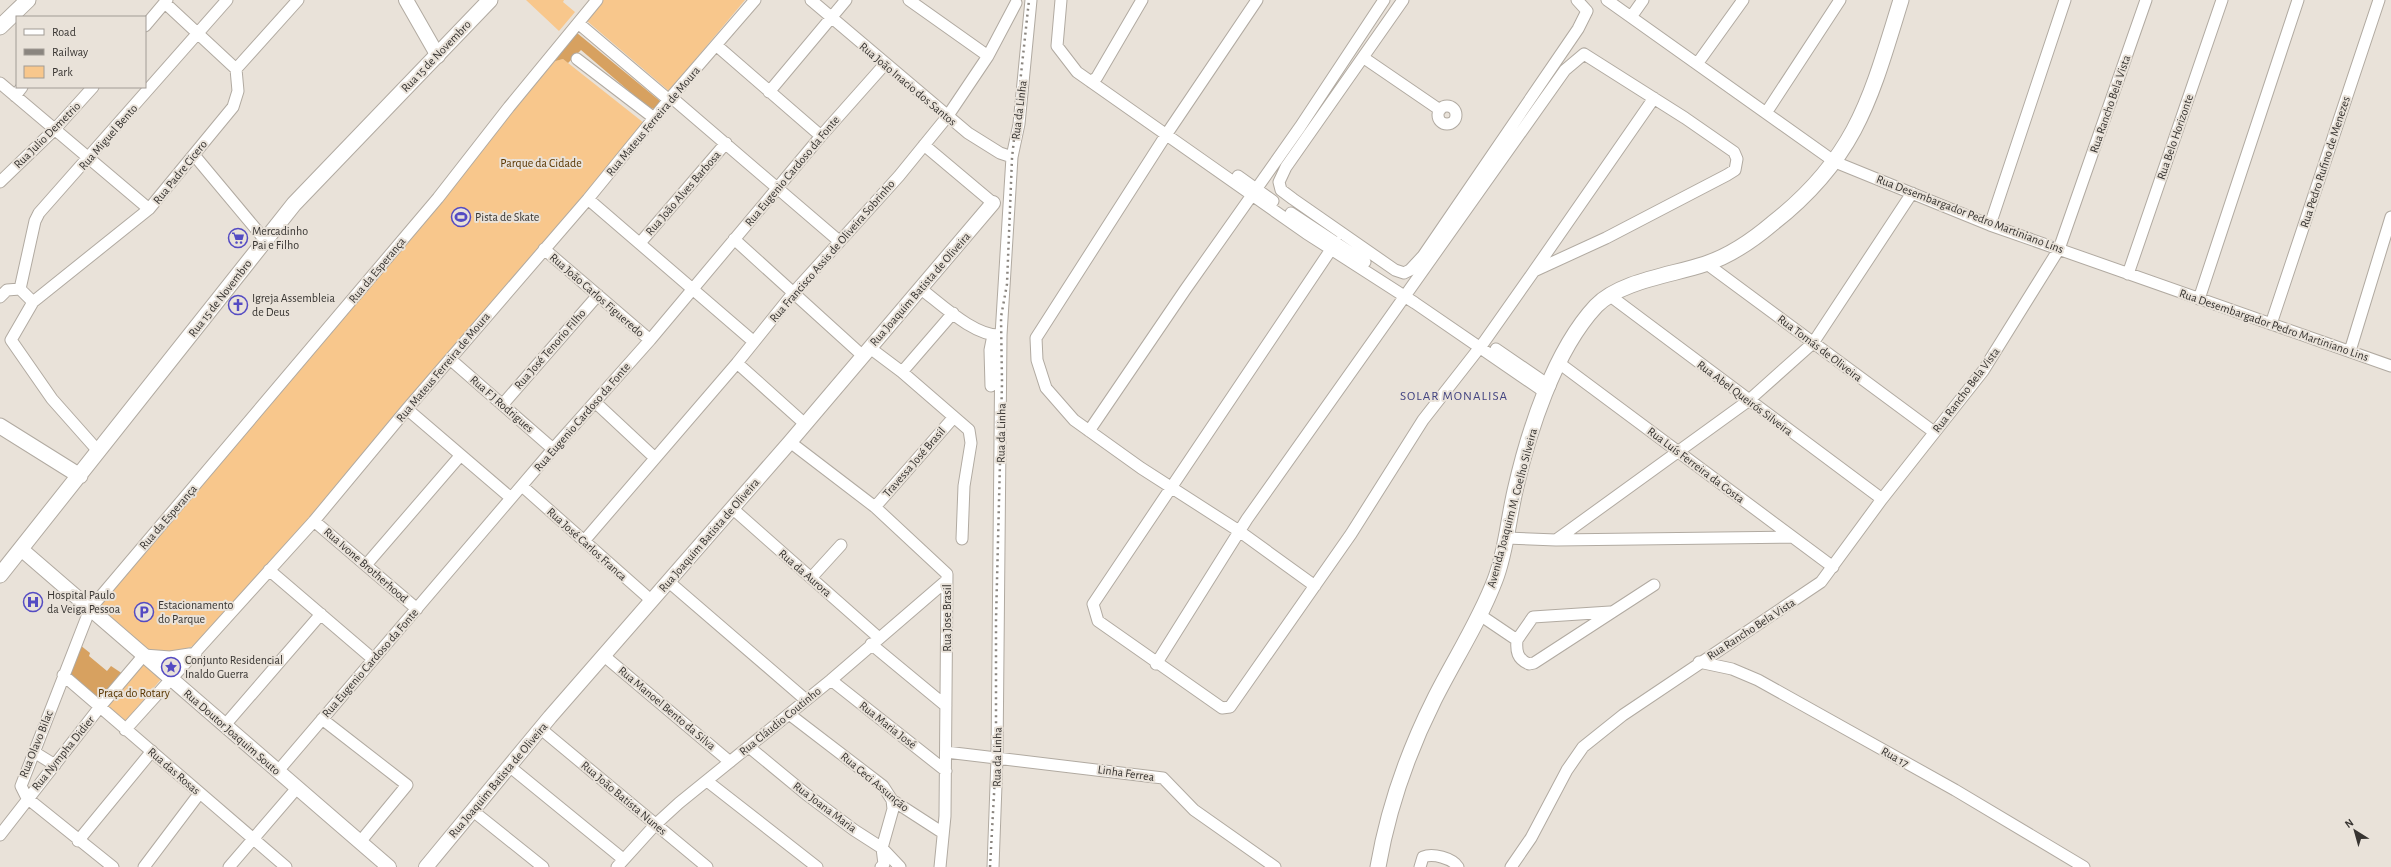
<svg xmlns="http://www.w3.org/2000/svg" width="2391" height="867" font-family="'Alegreya Sans',sans-serif">
<rect width="100%" height="100%" fill="#e9e2d9"/>
<!-- green -->
<path fill="#f8c78c" d="M526,0H564L563,2L575,12L559,31Z
M603,0H745L669,91L587,21Z
M563,59L644,123L317,512L197,644L178,653L144,649L95,607L197,492L552,62Z
M143,663L162,678L124,723L105,708Z"/>
<!-- forest -->
<path fill="#d7a160" d="M577,33L660,101V105L655,109L649,108L581,50L568,63L563,59L552,62Z
M80,645L90,653L89,656L107,671L111,666L123,674L102,702L68,674Z"/>
<g fill="none" stroke-linecap="round" stroke-linejoin="round">
<defs>
<path id="minor" d="M811,0L968,133L1000,153L1012,157
M909,0L988,56
M1061,0L1057,46L1077,72L1306,233L1415,303L1546,393
M1257,0L1166,135L1036,338L1037,360L1046,388L1074,420L1141,468L1239,531L1315,586
M1403,0L1286,167L1279,182L1281,190L1293,199L1395,270L1404,273L1410,270L1423,256L1578,29L1587,11L1577,0
M1607,0L1835,162L1990,225L2391,366
M165,3L236,69
M1631,17L1643,0
M578,23L669,100
M145,26L167,0
M716,45L821,136
M1364,58L1440,110
M577,59L654,118
M1697,64L1743,0
M1091,82L1097,77L1142,0
M0,83L149,209
M769,92L846,0
M15,96L22,87
M671,97L839,241
M1438 115a9 9 0 1 1 18 0a9 9 0 1 1-18 0Z
M1766,113L1840,0
M924,145L993,203
M194,155L265,240
M1238,176L1273,201
M0,182L55,129L93,87
M588,199L754,342
M1291,213L1365,262
M1990,225L2065,0
M734,239L863,356
M640,243L726,143
M544,249L650,340
M1707,264L1934,432
M1534,271L1654,98
M2128,274L2222,0
M20,289L33,302L149,209L233,107L238,91L236,69L298,0
M20,289L35,221L39,213L227,0
M921,289C941,304 975,337 1001,335
M1609,295L1882,499
M0,297L7,290L20,289
M2199,299L2298,0
M33,302L11,340L52,399L99,452
M2271,324L2379,0
M870,348L902,372L969,430L971,443L964,486L962,539
M1496,349L1550,386
M2350,351L2391,217
M450,359L553,449
M737,363L805,424
M1559,363L1833,567
M902,372L953,313
M991,386L990,350L993,335
M595,402L655,458
M503,404L598,295
M407,409L511,498
M1089,431L1185,290L1300,127L1384,0
M790,442L875,507L947,574L945,816L940,867
M522,486L652,601
M875,507L954,417
M733,509L878,637
M314,521L417,609
M1506,538L1556,540L1791,537
M1556,540L1748,401L1813,343L1912,193
M584,541L737,363L794,292L899,176L947,117L988,56L1016,3
M366,565L460,456
M269,570L373,659
M811,578L841,545
M669,582L806,700
M1480,615L1517,640C1516,651 1517,659 1529,664L1534,663L1654,585
M1517,640L1533,617L1610,612
M871,644L946,706
M603,655L730,762
M1699,662L1732,669L1758,680L1955,790L2084,867
M1156,664L1247,519L1565,70L1584,54L1685,118L1734,152L1737,159L1735,170L1727,175L1606,238L1534,271L1484,342L1423,420L1351,534L1230,707L1222,708L1098,621L1093,604L1336,242
M63,675L286,867
M831,680L946,771
M789,714L883,786L892,800L943,833
M322,719L407,785L360,842
M225,725L321,614
M541,729L707,867
M125,730L314,521L407,409L588,199L671,97L755,0
M749,747L806,794L854,830L882,848L900,867
M34,752L55,765
M946,752L1163,778L1194,810L1275,867
M509,766L623,859
M278,771L553,449L650,340L821,136L885,64
M707,781L817,867
M473,811L543,867
M0,835L99,708L144,655L170,657L196,653
M78,841L152,751
M113,867L27,798L21,786L90,609L438,198L509,107L597,0
M144,867L199,794
M229,867L297,788
M617,867L655,825L679,803L831,680L946,581
M881,867L884,864L882,848L893,809L892,800
M993,867L997,758L1001,335L1012,157L1019,124L1031,0
M1420,867L1423,857C1433,853 1452,858 1458,867
M1511,867L1531,838L1567,770L1583,747L1623,715L1821,582L1882,499L1983,371L2059,249L2146,0"/>
<path id="tertiary" d="M406,0L438,56
M21,549L389,867
M426,867L550,717L790,442L993,203"/>
<path id="secondary" d="M0,27L28,0
M0,426L80,476
M0,575L294,204L490,0
M1378,867C1388,809 1408,752 1434,700C1454,660 1479,622 1495,580C1506,552 1508,521 1515,491C1528,433 1554,351 1596,306C1620,281 1672,275 1705,264C1730,256 1753,240 1773,223C1857,157 1871,97 1901,0"/>
</defs>
<!-- minor casing -->
<use href="#minor" stroke="#b1aaa1" stroke-width="13"/>
<!-- tertiary casing -->
<use href="#tertiary" stroke="#b1aaa1" stroke-width="16"/>
<!-- secondary casing -->
<use href="#secondary" stroke="#b1aaa1" stroke-width="17"/>
<!-- minor -->
<use href="#minor" stroke="#fff" stroke-width="11"/>
<!-- tertiary -->
<use href="#tertiary" stroke="#fff" stroke-width="14"/>
<!-- secondary -->
<use href="#secondary" stroke="#fff" stroke-width="15"/>
<!-- rail -->
<path stroke="#8a857f" stroke-width="2.5" stroke-dasharray="2 4" stroke-linecap="butt" d="M990,867L996,758V620L1002,383L1001,317L1007,284L1012,158L1029,0"/>
</g>
<!-- icons -->
<defs>
<symbol id="stadium-ring" viewBox="-11 -11 22 22"><circle r="9.5" fill="#e9e2d9" stroke="#544bc3" stroke-width="1.5"/><path d="M0-5a6.5 5 0 1 0 0 10a6.5 5 0 1 0 0-10ZM-3.5-1.8h7v3.6h-7Z" fill="#544bc3"/></symbol>
<symbol id="supermarket-ring" viewBox="-11 -11 22 22"><circle r="9.5" fill="#e9e2d9" stroke="#544bc3" stroke-width="1.5"/><path d="M-6-5.5h2.5l.6 2H6L4.5 2H-2.5L-4.4-4H-6ZM-1.5 3.2a1.3 1.3 0 1 0 .1 0ZM3 3.2a1.3 1.3 0 1 0 .1 0Z" fill="#544bc3"/></symbol>
<symbol id="church-ring" viewBox="-11 -11 22 22"><circle r="9.5" fill="#e9e2d9" stroke="#544bc3" stroke-width="1.5"/><path d="M-1.2-6h2.4v3.5h3.3v2.4h-3.3V6h-2.4V-.1h-3.3v-2.4h3.3Z" fill="#544bc3"/></symbol>
<symbol id="hospital-ring" viewBox="-11 -11 22 22"><circle r="9.5" fill="#e9e2d9" stroke="#544bc3" stroke-width="1.5"/><path d="M-5-5h3v3.5h4V-5h3V5h-3V1.5h-4V5h-3Z" fill="#544bc3"/></symbol>
<symbol id="parking-ring" viewBox="-11 -11 22 22"><circle r="9.5" fill="#e9e2d9" stroke="#544bc3" stroke-width="1.5"/><path d="M-3.5-5.5H1a3.5 3.5 0 0 1 0 7H-1V5.5H-3.5ZM-1-3.4V-.6H.8a1.4 1.4 0 0 0 0-2.8Z" fill="#544bc3"/></symbol>
<symbol id="sight-ring" viewBox="-11 -11 22 22"><circle r="9.5" fill="#e9e2d9" stroke="#544bc3" stroke-width="1.5"/><path d="M0-6L1.8-2.2L6-1.7L2.9 1.2L3.7 5.4L0 3.3L-3.7 5.4L-2.9 1.2L-6-1.7L-1.8-2.2Z" fill="#544bc3"/></symbol>
</defs>
<g fill-rule="evenodd">
<use href="#stadium-ring" x="450" y="206" width="22" height="22"/>
<use href="#supermarket-ring" x="227" y="227" width="22" height="22"/>
<use href="#church-ring" x="227" y="294" width="22" height="22"/>
<use href="#hospital-ring" x="22" y="591" width="22" height="22"/>
<use href="#parking-ring" x="133" y="601" width="22" height="22"/>
<use href="#sight-ring" x="160" y="656" width="22" height="22"/>
</g>
<g text-anchor="middle" stroke-width="4" stroke-linejoin="round" paint-order="stroke">
<!-- street labels -->
<g font-size="12" fill="#373431" stroke="#e9e2d9">
<text transform="translate(436 56) rotate(-46)" y="4">Rua 15 de Novembro</text>
<text transform="translate(908 84) rotate(40)" y="4">Rua João Inacio dos Santos</text>
<text transform="translate(2110 104) rotate(-71)" y="4">Rua Rancho Bela Vista</text>
<text transform="translate(1019 110) rotate(-83)" y="4">Rua da Linha</text>
<text transform="translate(653 121) rotate(-50)" y="4">Rua Mateus Ferreira de Moura</text>
<text transform="translate(47 135) rotate(-45)" y="4">Rua Julio Demetrio</text>
<text transform="translate(108 137) rotate(-49)" y="4">Rua Miguel Bento</text>
<text transform="translate(2175 137) rotate(-71)" y="4">Rua Belo Horizonte</text>
<text transform="translate(2325 162) rotate(-72)" y="4">Rua Pedro Rufino de Menezes</text>
<text transform="translate(792 171) rotate(-50)" y="4">Rua Eugenio Cardoso da Fonte</text>
<text transform="translate(180 172) rotate(-51)" y="4">Rua Padre Cicero</text>
<text transform="translate(683 193) rotate(-49)" y="4">Rua João Alves Barbosa</text>
<text transform="translate(1970 214) rotate(21)" y="4">Rua Desembargador Pedro Martiniano Lins</text>
<text transform="translate(832 251) rotate(-49)" y="4">Rua Francisco Assis de Oliveira Sobrinho</text>
<text transform="translate(377 270) rotate(-50)" y="4">Rua da Esperança</text>
<text transform="translate(920 289) rotate(-49)" y="4">Rua Joaquim Batista de Oliveira</text>
<text transform="translate(597 295) rotate(41)" y="4">Rua João Carlos Figueredo</text>
<text transform="translate(220 298) rotate(-52)" y="4">Rua 15 de Novembro</text>
<text transform="translate(2274 325) rotate(19)" y="4">Rua Desembargador Pedro Martiniano Lins</text>
<text transform="translate(1820 348) rotate(37)" y="4">Rua Tomás de Oliveira</text>
<text transform="translate(550 349) rotate(-49)" y="4">Rua José Tenorio Filho</text>
<text transform="translate(443 367) rotate(-50)" y="4">Rua Mateus Ferreira de Moura</text>
<text transform="translate(1966 390) rotate(-53)" y="4">Rua Rancho Bela Vista</text>
<text transform="translate(1745 398) rotate(37)" y="4">Rua Abel Queirós Silveira</text>
<text transform="translate(502 404) rotate(41)" y="4">Rua F J Rodrigues</text>
<text transform="translate(582 417) rotate(-49)" y="4">Rua Eugenio Cardoso da Fonte</text>
<text transform="translate(1001 433) rotate(-89)" y="4">Rua da Linha</text>
<text transform="translate(914 462) rotate(-49)" y="4">Travessa José Brasil</text>
<text transform="translate(1696 465) rotate(37)" y="4">Rua Luís Ferreira da Costa</text>
<text transform="translate(1512 508) rotate(-75)" y="4">Avenida Joaquim M. Coelho Silveira</text>
<text transform="translate(168 517) rotate(-49)" y="4">Rua da Esperança</text>
<text transform="translate(709 535) rotate(-49)" y="4">Rua Joaquim Batista de Oliveira</text>
<text transform="translate(587 544) rotate(42)" y="4">Rua José Carlos Franca</text>
<text transform="translate(366 565) rotate(41)" y="4">Rua Ivone Brotherhood</text>
<text transform="translate(805 573) rotate(41)" y="4">Rua da Aurora</text>
<text transform="translate(947 618) rotate(-90)" y="4">Rua Jose Brasil</text>
<text transform="translate(1751 629) rotate(-33)" y="4">Rua Rancho Bela Vista</text>
<text transform="translate(370 663) rotate(-49)" y="4">Rua Eugenio Cardoso da Fonte</text>
<text transform="translate(667 708) rotate(40)" y="4">Rua Manoel Bento da Silva</text>
<text transform="translate(780 721) rotate(-39)" y="4">Rua Cláudio Coutinho</text>
<text transform="translate(888 725) rotate(38)" y="4">Rua Maria José</text>
<text transform="translate(232 732) rotate(41)" y="4">Rua Doutor Joaquim Souto</text>
<text transform="translate(36 744) rotate(-68)" y="4">Rua Olavo Bilac</text>
<text transform="translate(63 753) rotate(-51)" y="4">Rua Nympha Didier</text>
<text transform="translate(997 757) rotate(-89)" y="4">Rua da Linha</text>
<text transform="translate(1895 757) rotate(29)" y="4">Rua 17</text>
<text transform="translate(174 771) rotate(41)" y="4">Rua das Rosas</text>
<text transform="translate(1126 773) rotate(8)" y="4">Linha Ferrea</text>
<text transform="translate(498 780) rotate(-50)" y="4">Rua Joaquim Batista de Oliveira</text>
<text transform="translate(875 782) rotate(40)" y="4">Rua Ceci Assunção</text>
<text transform="translate(624 798) rotate(40)" y="4">Rua João Batista Nunes</text>
<text transform="translate(825 807) rotate(37)" y="4">Rua Joana Maria</text>
</g>
<!-- park labels -->
<g font-size="12" fill="#593600" stroke="#e9e2d9">
<text x="541" y="167">Parque da Cidade</text>
<text x="134" y="697">Praça do Rotary</text>
</g>
<!-- poi labels -->
<g font-size="12" fill="#373431" stroke="#e9e2d9" text-anchor="start">
<text x="475" y="221">Pista de Skate</text>
<text x="252" y="235">Mercadinho<tspan x="252" dy="14">Pai e Filho</tspan></text>
<text x="252" y="302">Igreja Assembleia<tspan x="252" dy="14">de Deus</tspan></text>
<text x="47" y="599">Hospital Paulo<tspan x="47" dy="14">da Veiga Pessoa</tspan></text>
<text x="158" y="609">Estacionamento<tspan x="158" dy="14">do Parque</tspan></text>
<text x="185" y="664">Conjunto Residencial<tspan x="185" dy="14">Inaldo Guerra</tspan></text>
</g>
<!-- neighbourhood labels -->
<g font-size="13" letter-spacing="1" fill="#424380" stroke="#e9e2d9">
<text x="1454" y="400">SOLAR MONALISA</text>
</g>
</g>
<!-- legend -->
<rect x="16" y="16" width="130" height="72" fill="#e9e2d9" stroke="#a29c96"/>
<rect x="24" y="29" width="20" height="6" fill="#ffffff" stroke="#a29c96"/>
<text x="52" y="36" font-size="12" fill="#373431">Road</text>
<rect x="24" y="49" width="20" height="6" fill="#8a857f" stroke="#a29c96"/>
<text x="52" y="56" font-size="12" fill="#373431">Railway</text>
<rect x="24" y="66" width="20" height="12" fill="#f8c78c" stroke="#a29c96"/>
<text x="52" y="76" font-size="12" fill="#373431">Park</text>
<!-- north arrow -->
<g transform="translate(2355 831) rotate(323)" stroke="#e9e2d9" stroke-width="3" paint-order="stroke">
<path d="M0-3L7 15L0 10L-7 15Z" fill="#373431"/>
<text y="-6" font-size="11" font-weight="bold" text-anchor="middle" fill="#373431">N</text>
</g>
</svg>
